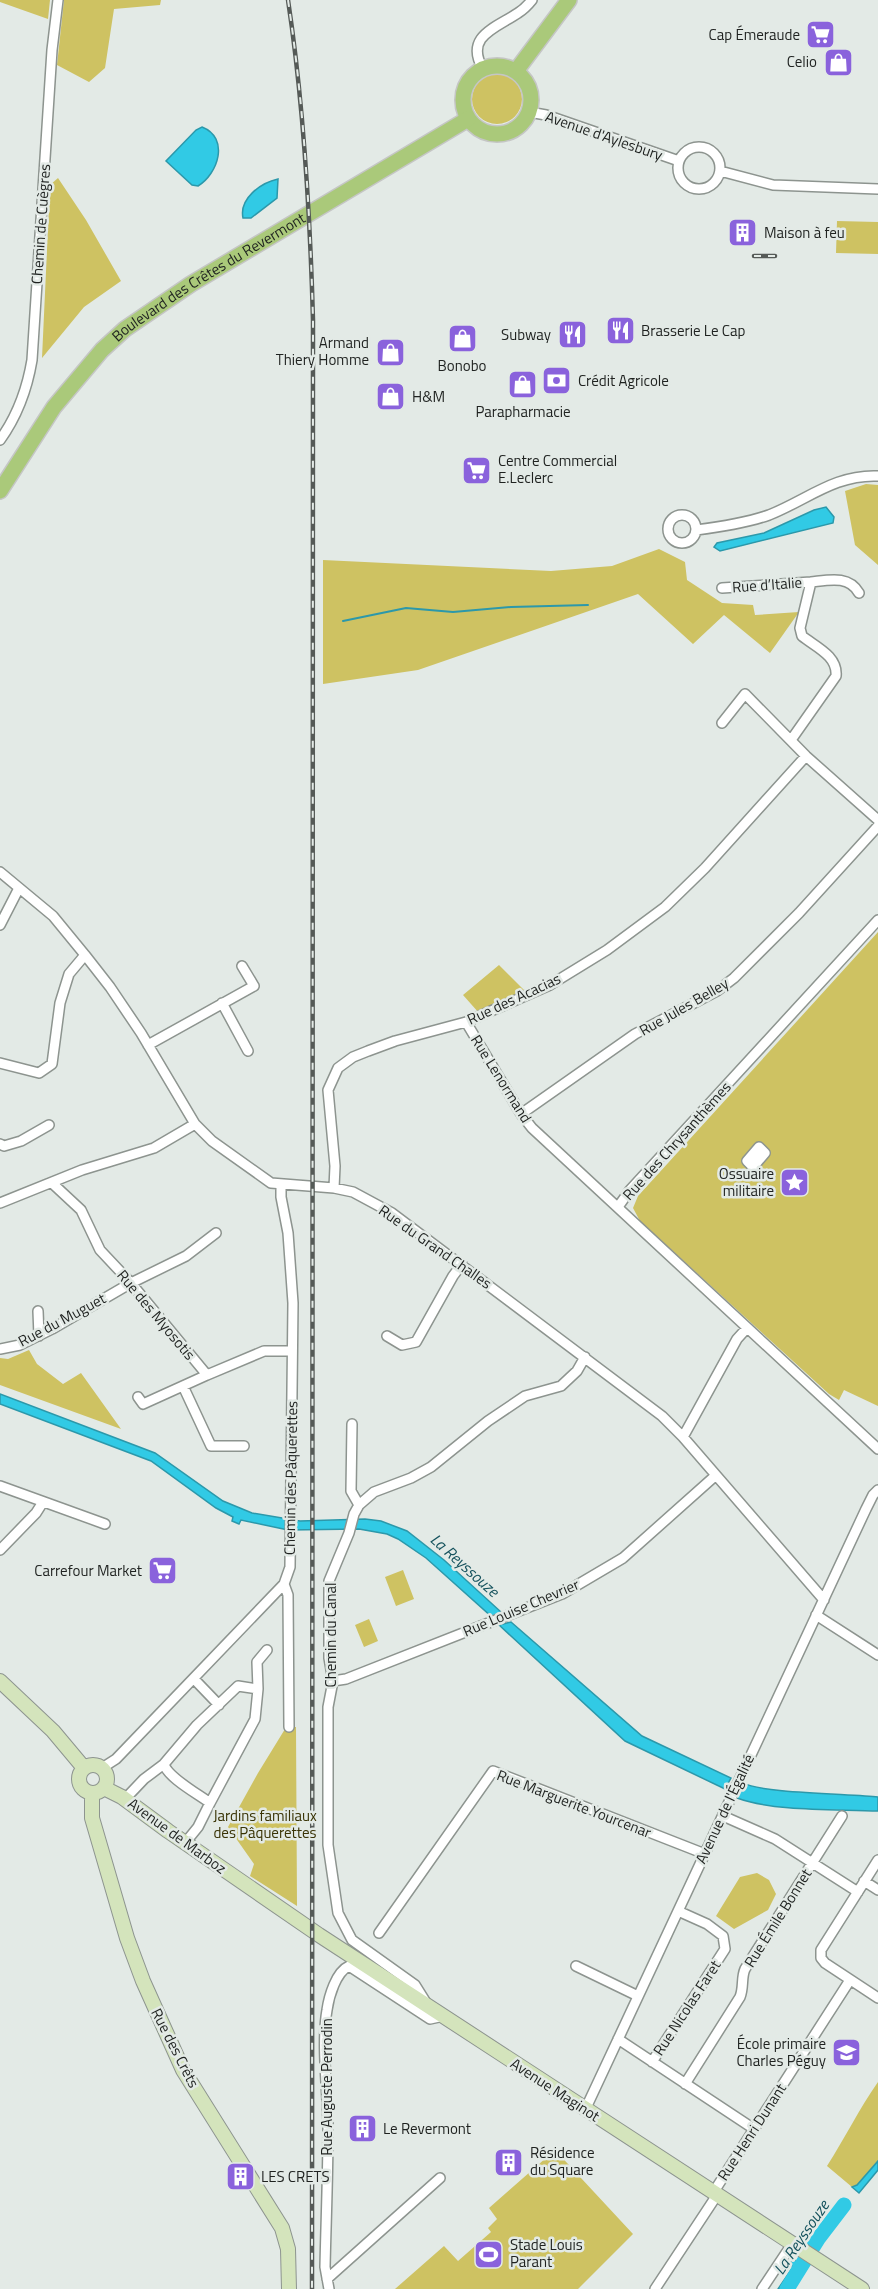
<svg xmlns="http://www.w3.org/2000/svg" width="878" height="2289" font-family="'Titillium Web',sans-serif">
<rect width="100%" height="100%" fill="#e3eae6"/>
<!-- green -->
<path fill="#cec262" d="M0,0H50L48,19L0,2Z
M64,0H161L160,5L114,9L105,68L89,82L57,65Z
M472 99a25 25 0 1 1 50 0a25 25 0 1 1-50 0Z
M58,178L86,220L121,281L84,307L42,358L50,185Z
M837,221L878,222V254L836,253Z
M866,484L878,485V565L855,545L845,491Z
M659,549L685,562L687,580L722,603L753,605L755,615L799,612L770,653L724,615L693,644L638,594L418,670L323,684V560L551,571L612,566Z
M878,932V1406L844,1390L839,1400L829,1394L640,1221L633,1208L638,1196Z
M499,965L525,991L479,1013L463,995Z
M29,1350L37,1364L63,1384L81,1373L121,1429L0,1385V1358L8,1359Z
M403,1570L414,1599L396,1606L385,1577Z
M369,1619L378,1641L364,1647L355,1625Z
M289,1727H296L297,1906L250,1876L254,1864L228,1827L258,1773L285,1729Z
M757,1873L769,1880L776,1894L768,1910L734,1929L716,1916L740,1877Z
M878,2082V2161L857,2185L852,2187L827,2166C845,2138 859,2109 878,2082Z
M555,2150L633,2234L578,2289H395L444,2246L458,2261L491,2232L488,2228L497,2219L489,2208Z"/>
<!-- water -->
<path fill="#31cae5" stroke="#2c98aa" stroke-width="1.5" d="M202,127C230,138 218,174 198,186L192,185L166,161L196,130Z
M278,179L277,198L251,218H243C239,199 260,183 278,179Z
M826,507L834,517L833,523L720,551L714,547L717,543L764,533L814,510Z
M0,1394L155,1453L223,1501L252,1513L300,1521L365,1519L381,1521L407,1531L444,1560L501,1612L492,1617L426,1558L398,1539L387,1534L359,1529L288,1530L241,1520L239,1524L232,1521L233,1517L216,1508L151,1461L0,1404Z
M511,1622L642,1736L731,1778L725,1789L625,1741L499,1625Z
M744,1783C758,1793 854,1794 878,1797V1811C836,1809 775,1812 737,1798Z
M878,2161V2170L859,2193L852,2187L857,2185Z
M840,2201L847,2207L819,2244L811,2239L840,2207L837,2204Z
M793,2259L805,2266L791,2289H778L793,2267L790,2264Z"/>
<g fill="none" stroke-linecap="round" stroke-linejoin="round">
<!-- stream -->
<path stroke="#2c98aa" stroke-width="2" d="M343,621L406,608L453,612L511,607L588,605"/>
<!-- river -->
<path stroke="#31cae5" stroke-width="15" d="M787,2289L818,2239L844,2205"/>
<defs>
<path id="street" d="M483,69C464,36 496,28 518,13C523,10 528,5 532,0
M529,112L546,115L679,161
M678 168a21 21 0 1 1 42 0a21 21 0 1 1-42 0Z
M720,171L773,185L878,189
M0,440C18,415 27,390 32,360L52,50L58,0
M668 529a14 14 0 1 1 28 0a14 14 0 1 1-28 0Z
M696,530C720,527 746,523 769,515C807,500 835,474 878,476
M811,582C829,580 849,575 859,593
M722,588L811,582L800,628L802,636C816,647 838,656 836,676L791,740
M722,723L745,694L806,756L878,820
M0,872L53,916L85,955L110,987L141,1033L195,1124L212,1141L271,1183L334,1188L353,1192L392,1213L662,1416L683,1437L824,1600
M0,925L19,888
M222,1003L248,1051
M466,1022L521,1114L532,1128L878,1449
M148,1045L254,986L242,966
M0,1063L39,1073L52,1064L60,1003L69,974L85,955
M521,1114L635,1034L717,991L734,978L799,913L878,826
M0,1144L4,1146L21,1141L49,1125
M759,1147L765,1153L753,1167L747,1161Z
M52,1183L81,1210L100,1250L131,1283L207,1375L264,1351H292
M334,1188L335,1166L328,1090L338,1068L353,1057L368,1051L395,1041L466,1022L550,985L607,950L665,907L705,868L806,756
M0,1203L82,1170L154,1148L195,1124
M618,1207L630,1190L878,920
M38,1311L39,1336
M387,1336L402,1345L416,1342L453,1276L462,1264
M0,1349L20,1345L52,1329L131,1283L186,1256L216,1233
M183,1386L211,1446H244
M138,1397L143,1404L207,1375
M352,1424L351,1491L359,1505
M683,1437L737,1339L747,1328
M0,1486L105,1524
M0,1550L36,1513L43,1502
M284,1584L288,1595L289,1727
M816,1615L878,1655
M194,1679L219,1705
M333,1681L346,1679L562,1594L623,1558L715,1476
M238,1686L258,1689L255,1719L210,1803C198,1794 167,1777 164,1764L197,1725Z
M258,1689L257,1662L267,1650
M102,1768L116,1759L284,1584L290,1567L293,1303L288,1233L281,1197V1185
M125,1799L144,1779L164,1764
M723,1816L775,1839L858,1892
M185,1843L198,1827L210,1803
M878,1860L821,1950V1958L825,1963L878,1998
M864,1881L878,1890
M379,1933L493,1771L705,1854
M576,1966L638,1996
M425,2001L415,1985L352,1940L338,1913L328,1845V1707L333,1681L329,1658V1581L349,1533L354,1514L359,1505L374,1492L411,1478L431,1467L488,1421L525,1396L561,1386L577,1371L585,1357
M618,2039L754,2129
M652,2062L725,1949L723,1936L707,1924L678,1911
M685,2084L740,1997C744,1987 741,1978 745,1969L842,1816
M585,2110L866,1509L873,1495L878,1490
M713,2193L850,1980
M327,2279L440,2178
M329,2289L325,2267C326,2221 328,2175 328,2129C328,2092 321,2045 327,2010C329,1996 336,1972 349,1966L430,2019L444,2016
M655,2289L717,2195
M762,2289L792,2244"/>
<path id="secondary" d="M0,1681L53,1731L84,1768
M79 1779a14 14 0 1 1 28 0a14 14 0 1 1-28 0Z
M104,1788L122,1797L168,1831L319,1935L862,2289
M92,1793V1818L127,1938L143,1981L183,2070L282,2228L288,2249L289,2289"/>
<g id="primary">
<circle cx="497" cy="100" r="34"/>
<path d="M516,71L569,0"/>
<path id="s1" d="M0,491L54,407L102,350L125,329L191,284L468,119"/>
</g>
</defs>
<!-- street casing -->
<use href="#street" stroke="#8d948f" stroke-width="12"/>
<!-- secondary casing -->
<use href="#secondary" stroke="#8d948f" stroke-width="16"/>
<!-- primary casing -->
<use href="#primary" stroke="#c5c6c5" stroke-width="18"/>
<!-- street -->
<use href="#street" stroke="#fff" stroke-width="9"/>
<!-- secondary -->
<use href="#secondary" stroke="#d4e4bc" stroke-width="14"/>
<!-- primary -->
<use href="#primary" stroke="#aac97a" stroke-width="15"/>
<defs>
<path id="rail" d="M288,0C304,106 310,212 313,320L312,2289
M754,256H775"/>
</defs>
<!-- rail casing -->
<use href="#rail" stroke="#555a57" stroke-width="4.5"/>
<!-- rail -->
<use href="#rail" stroke="#e3eae6" stroke-width="2" stroke-dasharray="7" stroke-linecap="butt"/>
</g>
<!-- icons -->
<defs>
<symbol id="supermarket-square" viewBox="-11 -11 22 22"><rect x="-9" y="-9" width="18" height="18" rx="4" fill="#8a62dc" stroke="#e3eae6"/><path d="M-6-5.5h2.5l.6 2H6L4.5 2H-2.5L-4.4-4H-6ZM-1.5 3.2a1.3 1.3 0 1 0 .1 0ZM3 3.2a1.3 1.3 0 1 0 .1 0Z" fill="#fff"/></symbol>
<symbol id="shop-square" viewBox="-11 -11 22 22"><rect x="-9" y="-9" width="18" height="18" rx="4" fill="#8a62dc" stroke="#e3eae6"/><path d="M-5-2.5h2.3a2.7 3.5 0 0 1 5.4 0H5L5.5 6h-11ZM-1.5-2.5h3a1.5 2.3 0 0 0-3 0Z" fill="#fff"/></symbol>
<symbol id="building-square" viewBox="-11 -11 22 22"><rect x="-9" y="-9" width="18" height="18" rx="4" fill="#8a62dc" stroke="#e3eae6"/><path d="M-4-6H4V6H1V3H-1V6H-4ZM-2.5-4.3h1.7v1.8h-1.7ZM.8-4.3h1.7v1.8H.8ZM-2.5-1h1.7V.8h-1.7ZM.8-1h1.7V.8H.8Z" fill="#fff"/></symbol>
<symbol id="restaurant-square" viewBox="-11 -11 22 22"><rect x="-9" y="-9" width="18" height="18" rx="4" fill="#8a62dc" stroke="#e3eae6"/><path d="M-5-6h1v4h1v-4h1v4h1v-4h1v5L-1.5 .5V6h-2V.5L-5-1ZM5-6V6H3V1.5H1.5Q1.5-4 5-6Z" fill="#fff"/></symbol>
<symbol id="bank-square" viewBox="-11 -11 22 22"><rect x="-9" y="-9" width="18" height="18" rx="4" fill="#8a62dc" stroke="#e3eae6"/><path d="M-6-4H6V4H-6ZM0-2.3a2.3 2.3 0 1 0 0 4.6a2.3 2.3 0 1 0 0-4.6Z" fill="#fff"/></symbol>
<symbol id="sight-square" viewBox="-11 -11 22 22"><rect x="-9" y="-9" width="18" height="18" rx="4" fill="#8a62dc" stroke="#e3eae6"/><path d="M0-6L1.8-2.2L6-1.7L2.9 1.2L3.7 5.4L0 3.3L-3.7 5.4L-2.9 1.2L-6-1.7L-1.8-2.2Z" fill="#fff"/></symbol>
<symbol id="school-square" viewBox="-11 -11 22 22"><rect x="-9" y="-9" width="18" height="18" rx="4" fill="#8a62dc" stroke="#e3eae6"/><path d="M0-5L7-2L0 1L-7-2ZM-4 1L0 2.5L4 1V4Q0 6-4 4Z" fill="#fff"/></symbol>
<symbol id="stadium-square" viewBox="-11 -11 22 22"><rect x="-9" y="-9" width="18" height="18" rx="4" fill="#8a62dc" stroke="#e3eae6"/><path d="M0-5a6.5 5 0 1 0 0 10a6.5 5 0 1 0 0-10ZM-3.5-1.8h7v3.6h-7Z" fill="#fff"/></symbol>
</defs>
<g fill-rule="evenodd">
<use href="#supermarket-square" x="804" y="18" width="33" height="33"/>
<use href="#shop-square" x="822" y="46" width="33" height="33"/>
<use href="#building-square" x="726" y="216" width="33" height="33"/>
<use href="#restaurant-square" x="604" y="314" width="33" height="33"/>
<use href="#restaurant-square" x="556" y="318" width="33" height="33"/>
<use href="#shop-square" x="446" y="322" width="33" height="33"/>
<use href="#shop-square" x="374" y="336" width="33" height="33"/>
<use href="#bank-square" x="540" y="364" width="33" height="33"/>
<use href="#shop-square" x="506" y="368" width="33" height="33"/>
<use href="#shop-square" x="374" y="380" width="33" height="33"/>
<use href="#supermarket-square" x="460" y="454" width="33" height="33"/>
<use href="#sight-square" x="778" y="1166" width="33" height="33"/>
<use href="#supermarket-square" x="146" y="1554" width="33" height="33"/>
<use href="#school-square" x="830" y="2036" width="33" height="33"/>
<use href="#building-square" x="346" y="2112" width="33" height="33"/>
<use href="#building-square" x="492" y="2146" width="33" height="33"/>
<use href="#building-square" x="224" y="2160" width="33" height="33"/>
<use href="#stadium-square" x="472" y="2238" width="33" height="33"/>
</g>
<g text-anchor="middle" stroke-width="5" stroke-linejoin="round" paint-order="stroke">
<!-- poi labels -->
<g font-size="15" fill="#1f2220" stroke="#e3eae6" text-anchor="start">
<text x="800" y="40" text-anchor="end">Cap Émeraude</text>
<text x="817" y="67" text-anchor="end">Celio</text>
<text x="764" y="238">Maison à feu</text>
<text x="641" y="336">Brasserie Le Cap</text>
<text x="551" y="340" text-anchor="end">Subway</text>
<text x="369" y="348" text-anchor="end">Armand<tspan x="369" dy="17">Thiery Homme</tspan></text>
<text x="462" y="371" text-anchor="middle">Bonobo</text>
<text x="578" y="386">Crédit Agricole</text>
<text x="412" y="402">H&amp;M</text>
<text x="523" y="417" text-anchor="middle">Parapharmacie</text>
<text x="498" y="466">Centre Commercial<tspan x="498" dy="17">E.Leclerc</tspan></text>
<text x="774" y="1179" text-anchor="end">Ossuaire<tspan x="774" dy="17">militaire</tspan></text>
<text x="142" y="1576" text-anchor="end">Carrefour Market</text>
<text x="826" y="2049" text-anchor="end">École primaire<tspan x="826" dy="17">Charles Péguy</tspan></text>
<text x="383" y="2134">Le Revermont</text>
<text x="530" y="2158">Résidence<tspan x="530" dy="17">du Square</tspan></text>
<text x="261" y="2182">LES CRETS</text>
<text x="510" y="2250">Stade Louis<tspan x="510" dy="17">Parant</tspan></text>
</g>
<!-- street labels -->
<g font-size="15" fill="#1f2220" stroke="#e3eae6">
<text transform="translate(604 136) rotate(19)" y="5">Avenue d'Aylesbury</text>
<text transform="translate(41 224) rotate(-86)" y="5">Chemin de Cuègres</text>
<text dy="5" stroke="none"><textPath href="#s1" startOffset="304">Boulevard des Crêtes du Revermont</textPath></text>
<text transform="translate(767 585) rotate(-4)" y="5">Rue d’Italie</text>
<text transform="translate(514 999) rotate(-25)" y="5">Rue des Acacias</text>
<text transform="translate(684 1007) rotate(-30)" y="5">Rue Jules Belley</text>
<text transform="translate(501 1079) rotate(58)" y="5">Rue Lenormand</text>
<text transform="translate(677 1141) rotate(-48)" y="5">Rue des Chrysanthèmes</text>
<text transform="translate(435 1247) rotate(35)" y="5">Rue du Grand Challes</text>
<text transform="translate(156 1315) rotate(50)" y="5">Rue des Myosotis</text>
<text transform="translate(62 1320) rotate(-28)" y="5">Rue du Muguet</text>
<text transform="translate(291 1478) rotate(-89)" y="5">Chemin des Pâquerettes</text>
<text transform="translate(521 1608) rotate(-23)" y="5">Rue Louise Chevrier</text>
<text transform="translate(331 1635) rotate(-90)" y="5">Chemin du Canal</text>
<text transform="translate(574 1804) rotate(21)" y="5">Rue Marguerite Yourcenar</text>
<text transform="translate(725 1809) rotate(-65)" y="5">Avenue de l'Égalité</text>
<text transform="translate(177 1836) rotate(36)" y="5">Avenue de Marboz</text>
<text transform="translate(778 1918) rotate(-58)" y="5">Rue Émile Bonnet</text>
<text transform="translate(687 2008) rotate(-57)" y="5">Rue Nicolas Faret</text>
<text transform="translate(175 2048) rotate(63)" y="5">Rue des Crêts</text>
<text transform="translate(327 2087) rotate(-90)" y="5">Rue Auguste Perrodin</text>
<text transform="translate(555 2090) rotate(33)" y="5">Avenue Maginot</text>
<text transform="translate(752 2132) rotate(-57)" y="5">Rue Henri Dunant</text>
</g>
<!-- park labels -->
<g font-size="15" fill="#393305" stroke="#e3eae6">
<text x="265" y="1821">Jardins familiaux<tspan x="265" dy="17">des Pâquerettes</tspan></text>
</g>
<!-- water labels -->
<g font-size="16" font-style="italic" fill="#15525d" stroke="#e3eae6">
<text transform="translate(465 1565) rotate(42)" y="6">La Reyssouze</text>
<text transform="translate(801 2237) rotate(-56)" y="6">La Reyssouze</text>
</g>
</g>
</svg>
